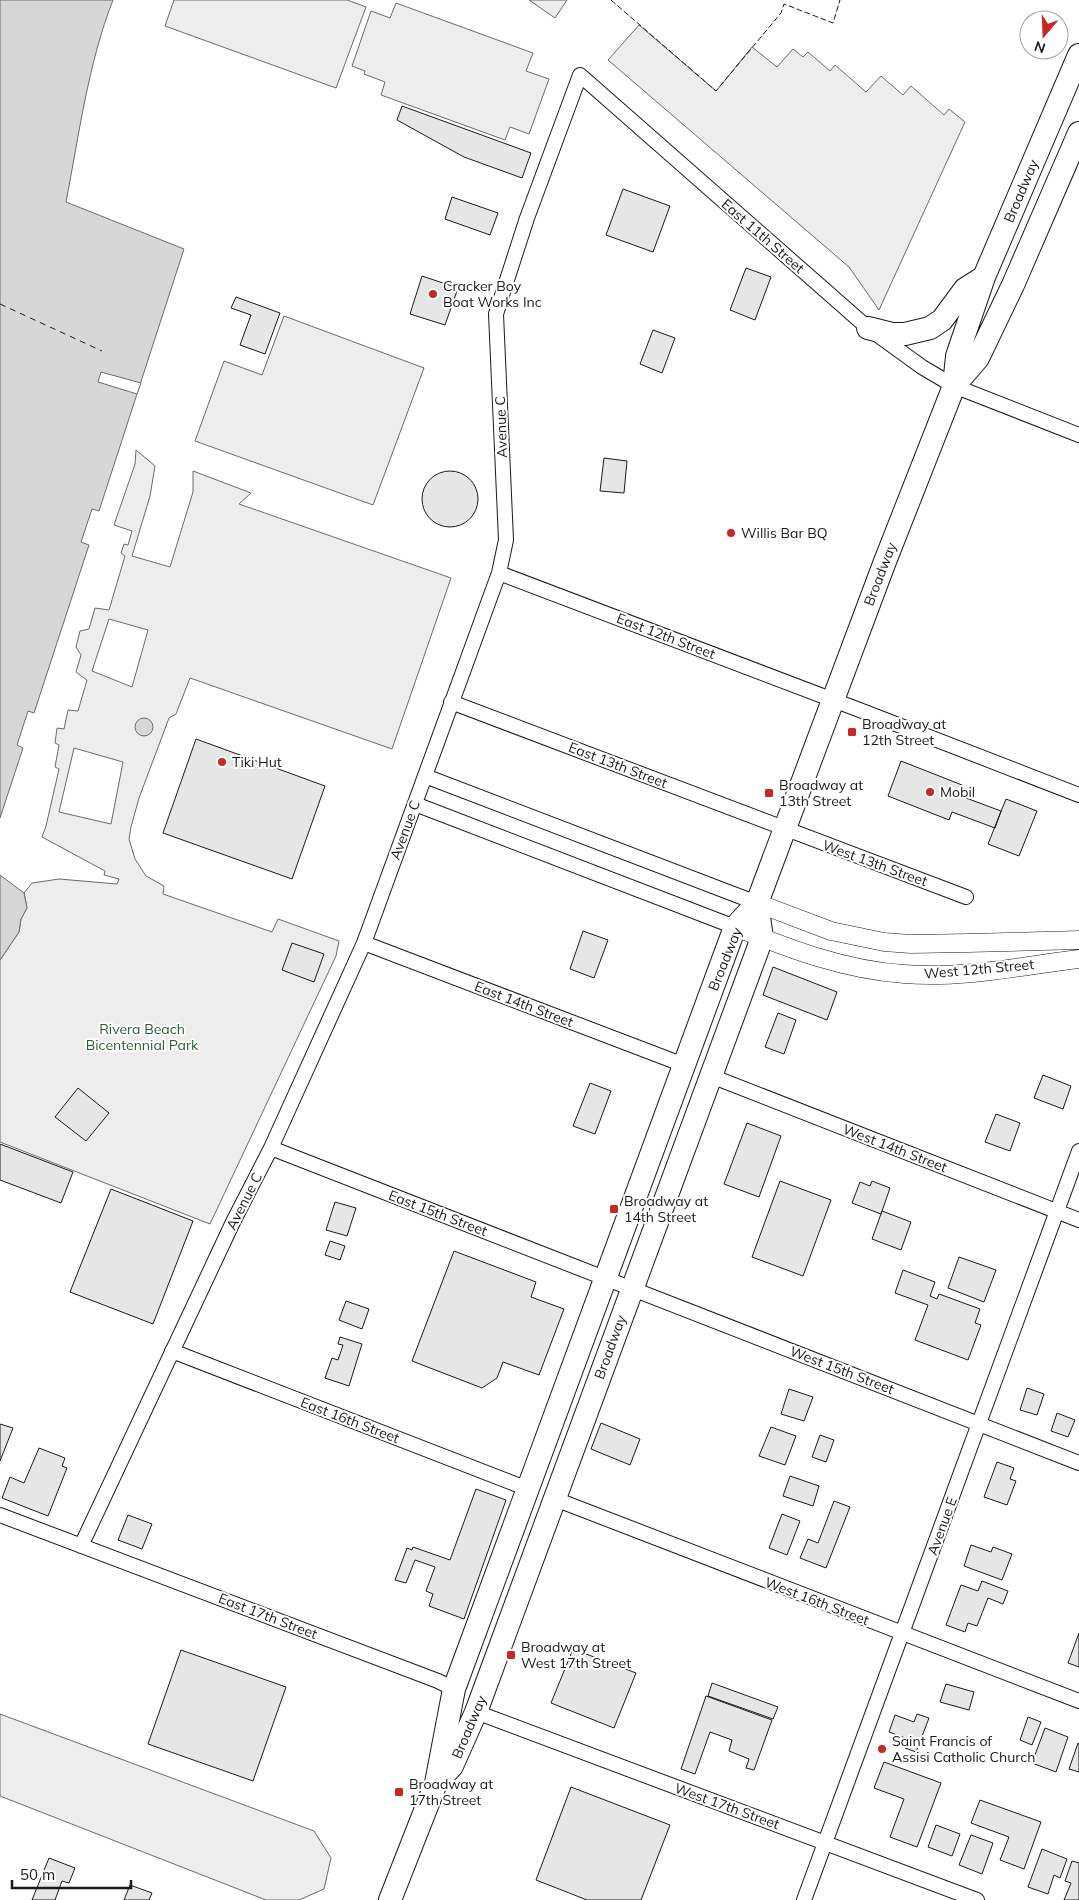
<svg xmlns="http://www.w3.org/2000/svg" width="1079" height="1900" font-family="Mulish,sans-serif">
<rect width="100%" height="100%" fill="#fff"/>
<!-- built -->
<path fill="#ededed" stroke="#6a6a6a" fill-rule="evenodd" d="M174,0H347L366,7L336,88L165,26Z
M529,0H567L555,18Z
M396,3L533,53L526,71L549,79L529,134L510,127L505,140L381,95L385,82L364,74L365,71L352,66L371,11L390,18Z
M639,25L716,91L752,47L777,67L793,49L803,57L808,52L830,71L835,65L866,92L881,76L903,95L911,86L944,115L949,109L965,122L879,310L849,267L608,60Z
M284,316L424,368L373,505L195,441L224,361L262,375Z
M136,450L155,466L150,496L132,556L170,567L193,492V471L251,493L239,504L451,578L392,749L190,678L176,714L169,718L139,798L131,827L129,839L135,859L146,876L164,886L163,894L272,932L278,919L339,941L336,956L210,1224L0,1142V960L19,932L21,919L27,908L24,893L32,883L59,879L117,884L119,879L104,875L105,871L42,837L46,826L59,769L55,767L59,745L55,743L57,728L64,729L68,710L78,711L87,680L76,672L81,655L76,647L80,631L89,629L95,608L109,610L125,556L121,553L124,544L128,545L132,531L114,525L135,464ZM109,619L148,630L132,687L92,671ZM74,748L123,762L111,824L59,812Z
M0,1714L314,1831L331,1858L324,1889L299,1900H266L0,1796Z"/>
<!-- water -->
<path fill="#d7d7d7" stroke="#6a6a6a" d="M0,0H113C88,64 79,135 66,202L184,249L99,511L92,509L81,542L89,545L34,713L28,711L17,745L23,748L0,818Z
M135 727a9 9 0 1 1 18 0a9 9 0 1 1-18 0Z
M0,875L24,893L27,908L21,919L19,932L0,960Z"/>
<!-- pier -->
<path fill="#fff" stroke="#6a6a6a" d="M101,372L141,383L137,394L98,382Z"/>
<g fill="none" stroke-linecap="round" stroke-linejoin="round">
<!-- ferry -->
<path stroke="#1a1a1a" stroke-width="1" stroke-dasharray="6 5" stroke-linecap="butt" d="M0,304L102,351"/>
</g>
<!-- building -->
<path fill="#e6e6e6" stroke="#1a1a1a" d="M402,106L531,153L522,178L464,157L397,120Z
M623,189L670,206L653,252L606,235Z
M452,197L498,213L490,235L445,219Z
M746,268L771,277L755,320L730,310Z
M422,276L458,288L445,325L410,314Z
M236,297L280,313L265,354L240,345L251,315L231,308Z
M653,330L675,338L662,373L640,364Z
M604,458L627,461L624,493L600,491Z
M422 499a28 28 0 1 1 56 0a28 28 0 1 1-56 0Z
M196,739L325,786L292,879L163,833Z
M901,761L962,785L958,795L1001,811L995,828L952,812L949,820L888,796Z
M1006,799L1037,811L1019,856L988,844Z
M583,931L608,940L594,978L570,969Z
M292,943L324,954L314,982L282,970Z
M773,967L837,992L827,1020L763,995Z
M778,1013L796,1020L784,1054L765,1047Z
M1043,1075L1071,1086L1063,1109L1034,1098Z
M590,1083L611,1091L595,1134L573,1126Z
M78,1088L109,1113L86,1141L55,1117Z
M996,1114L1020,1123L1010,1151L985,1142Z
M747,1123L781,1136L759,1197L724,1184Z
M0,1144L73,1172L61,1203L0,1180Z
M780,1181L831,1200L803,1276L752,1257Z
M872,1181L890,1188L881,1214L852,1203L860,1182L870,1186Z
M111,1189L193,1221L153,1324L70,1292Z
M335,1202L356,1208L347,1236L326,1230Z
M882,1211L911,1222L901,1250L872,1239Z
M330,1241L345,1246L340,1260L325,1255Z
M454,1251L536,1282L531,1297L564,1309L539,1375L503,1362L497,1378L482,1388L412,1361Z
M959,1257L996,1270L984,1302L948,1288Z
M903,1270L935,1282L930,1296L937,1299L939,1294L980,1309L975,1323L981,1325L968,1360L915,1340L928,1305L895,1293Z
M346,1301L369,1309L362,1329L339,1320Z
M340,1337L362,1344L349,1386L325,1378L332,1358L338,1360L343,1345L338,1344Z
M1027,1388L1044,1394L1037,1415L1020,1410Z
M789,1389L813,1397L804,1421L781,1414Z
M1057,1413L1075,1420L1068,1437L1051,1431Z
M601,1423L640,1439L630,1465L591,1449Z
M0,1424L13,1428L0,1461Z
M771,1427L796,1436L785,1465L759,1456Z
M820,1435L834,1440L826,1462L812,1457Z
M39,1448L65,1458L62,1466L67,1468L48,1516L2,1498L10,1477L24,1483Z
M997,1462L1014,1468L1010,1479L1016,1481L1007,1505L984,1497Z
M790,1476L819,1486L813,1506L783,1496Z
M476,1489L506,1500L464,1619L429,1606L433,1594L426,1591L435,1567L415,1560L406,1583L395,1580L407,1548L412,1550L413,1547L450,1560Z
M834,1501L850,1507L826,1568L800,1558L808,1539L818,1543Z
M782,1514L800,1521L787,1555L769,1548Z
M128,1515L152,1524L142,1549L118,1540Z
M971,1545L991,1552L993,1547L1012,1554L1002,1580L964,1566Z
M982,1581L1008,1591L1003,1604L988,1598L977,1626L968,1623L965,1632L946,1625L961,1585L978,1591Z
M1079,1633V1667L1068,1663Z
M573,1649L636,1673L614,1728L551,1703Z
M181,1650L286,1687L253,1781L148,1744Z
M712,1683L778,1707L773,1719L708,1696Z
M946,1684L974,1692L969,1710L940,1702Z
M706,1696L772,1720L754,1770L746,1768L749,1759L729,1751L732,1740L710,1732L695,1774L681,1769Z
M917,1714L929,1718L916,1752L905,1748L908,1739L889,1732L895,1715L914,1722Z
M1028,1717L1041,1722L1032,1745L1020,1740Z
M1045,1728L1068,1737L1056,1772L1032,1763Z
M1078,1743L1079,1744V1772L1069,1769Z
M884,1762L941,1783L917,1847L890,1837L904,1799L874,1788Z
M571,1787L670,1825L641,1900H587L536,1880Z
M980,1800L1041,1822L1024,1869L1000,1860L1009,1837L971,1823Z
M936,1825L960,1834L952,1856L928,1847Z
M971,1835L993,1843L982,1874L959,1865Z
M1042,1849L1067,1859L1060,1878L1054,1875L1048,1894L1028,1887Z
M49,1858L75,1868L69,1883L62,1881L55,1900H32Z
M1072,1861L1079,1863V1900H1064L1071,1883L1065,1881Z
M130,1885L152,1893L149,1900H124Z"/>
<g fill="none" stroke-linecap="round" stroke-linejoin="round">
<defs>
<path id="minor" d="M499,573L857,709L1079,795
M451,702L966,897
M425,776L757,903
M415,804L735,927
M364,943L684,1065
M711,1076L1079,1220
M271,1148L1079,1463
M172,1351L528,1489
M555,1499L1079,1701
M0,1515L438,1681L454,1689
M81,1546L233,1222L271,1148L364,943L499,573L506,540L496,314L527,218L580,75L868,328L922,367L954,386L1079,435
M476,1712L977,1900
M804,1900L1079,1151"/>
<path id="tertiary" d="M757,903L831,931L884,942L911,944L968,943L1079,940
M735,927C790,949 844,970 904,974C961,979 1022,966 1079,959"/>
<path id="primary" d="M868,328L892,334H905L930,328L942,320L965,289L984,277
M954,386L957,356L984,277L1079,55
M440,1779L452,1766L476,1712L762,938L757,903
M390,1900L436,1783L454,1689L735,927L757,903L884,564L954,386L978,358L1013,285L1079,133"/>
</defs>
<!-- minor casing -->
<use href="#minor" stroke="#1a1a1a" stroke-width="16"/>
<!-- tertiary casing -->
<use href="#tertiary" stroke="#1a1a1a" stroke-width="19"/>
<!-- primary casing -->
<use href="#primary" stroke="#1a1a1a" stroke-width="24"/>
<!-- minor -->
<use href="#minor" stroke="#fff" stroke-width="14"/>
<!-- tertiary -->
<use href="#tertiary" stroke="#fff" stroke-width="18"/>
<!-- primary -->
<use href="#primary" stroke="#fff" stroke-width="22"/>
<!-- fence -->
<path stroke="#1a1a1a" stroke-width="1" stroke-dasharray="6 2.5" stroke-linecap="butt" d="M611,0L716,91L781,13L784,4L833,23L840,0"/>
</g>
<!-- markers -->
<g fill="#c62828" stroke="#fff" stroke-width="2">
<circle cx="433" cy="294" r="5"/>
<circle cx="731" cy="533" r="5"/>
<rect x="847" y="727" width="10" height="10" rx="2.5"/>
<circle cx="222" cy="762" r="5"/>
<circle cx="930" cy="792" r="5"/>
<rect x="764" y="788" width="10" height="10" rx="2.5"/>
<rect x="609" y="1204" width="10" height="10" rx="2.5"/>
<rect x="506" y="1650" width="10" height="10" rx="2.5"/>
<circle cx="882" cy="1749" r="5"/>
<rect x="394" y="1787" width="10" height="10" rx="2.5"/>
</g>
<g text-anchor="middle" stroke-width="4" stroke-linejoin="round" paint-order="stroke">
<!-- street labels -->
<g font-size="14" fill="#1a1a1a" stroke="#fff">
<text transform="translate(1021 191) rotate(-67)" y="5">Broadway</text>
<text transform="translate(763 236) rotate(41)" y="5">East 11th Street</text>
<text transform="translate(501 427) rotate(-92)" y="5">Avenue C</text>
<text transform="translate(880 574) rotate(-69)" y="5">Broadway</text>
<text transform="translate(666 636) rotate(21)" y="5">East 12th Street</text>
<text transform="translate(618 765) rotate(21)" y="5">East 13th Street</text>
<text transform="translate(405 830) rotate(-70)" y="5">Avenue C</text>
<text transform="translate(875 863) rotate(20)" y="5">West 13th Street</text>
<text transform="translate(725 959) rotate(-68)" y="5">Broadway</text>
<text transform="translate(979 969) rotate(-5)" y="5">West 12th Street</text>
<text transform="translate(524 1004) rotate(21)" y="5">East 14th Street</text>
<text transform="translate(895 1148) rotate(21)" y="5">West 14th Street</text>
<text transform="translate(244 1201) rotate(-63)" y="5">Avenue C</text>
<text transform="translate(438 1213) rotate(21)" y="5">East 15th Street</text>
<text transform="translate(610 1347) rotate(-70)" y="5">Broadway</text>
<text transform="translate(842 1370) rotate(21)" y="5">West 15th Street</text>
<text transform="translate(350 1420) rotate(21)" y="5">East 16th Street</text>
<text transform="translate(942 1526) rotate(-70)" y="5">Avenue E</text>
<text transform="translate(817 1601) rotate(21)" y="5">West 16th Street</text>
<text transform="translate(268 1616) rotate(21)" y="5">East 17th Street</text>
<text transform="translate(469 1727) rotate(-67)" y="5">Broadway</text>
<text transform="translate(727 1806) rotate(20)" y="5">West 17th Street</text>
</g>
<!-- poi labels -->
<g font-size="14" fill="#1a1a1a" stroke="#fff" text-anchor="start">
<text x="443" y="291">Cracker Boy<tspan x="443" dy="16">Boat Works Inc</tspan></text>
<text x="741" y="538">Willis Bar BQ</text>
<text x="862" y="729">Broadway at<tspan x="862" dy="16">12th Street</tspan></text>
<text x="232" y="767">Tiki Hut</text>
<text x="779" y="790">Broadway at<tspan x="779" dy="16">13th Street</tspan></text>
<text x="940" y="797">Mobil</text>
<text x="624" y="1206">Broadway at<tspan x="624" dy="16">14th Street</tspan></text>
<text x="521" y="1652">Broadway at<tspan x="521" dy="16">West 17th Street</tspan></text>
<text x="892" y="1746">Saint Francis of<tspan x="892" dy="16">Assisi Catholic Church</tspan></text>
<text x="409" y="1789">Broadway at<tspan x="409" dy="16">17th Street</tspan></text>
</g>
<!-- park labels -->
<g font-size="14" fill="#2b5a34" stroke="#fff">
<text x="142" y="1034">Rivera Beach<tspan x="142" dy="16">Bicentennial Park</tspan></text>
</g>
</g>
<!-- north arrow -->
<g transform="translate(1044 35) rotate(199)"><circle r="24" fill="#ffffff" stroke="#a3a3a3"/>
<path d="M0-4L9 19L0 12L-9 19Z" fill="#c62828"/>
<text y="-8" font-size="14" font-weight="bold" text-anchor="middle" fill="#1a1a1a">N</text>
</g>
<!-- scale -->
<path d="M12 1880v8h119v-8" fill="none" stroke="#1a1a1a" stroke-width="2.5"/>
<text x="20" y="1880" font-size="15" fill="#1a1a1a" stroke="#ffffff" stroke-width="4" paint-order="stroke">50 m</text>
</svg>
